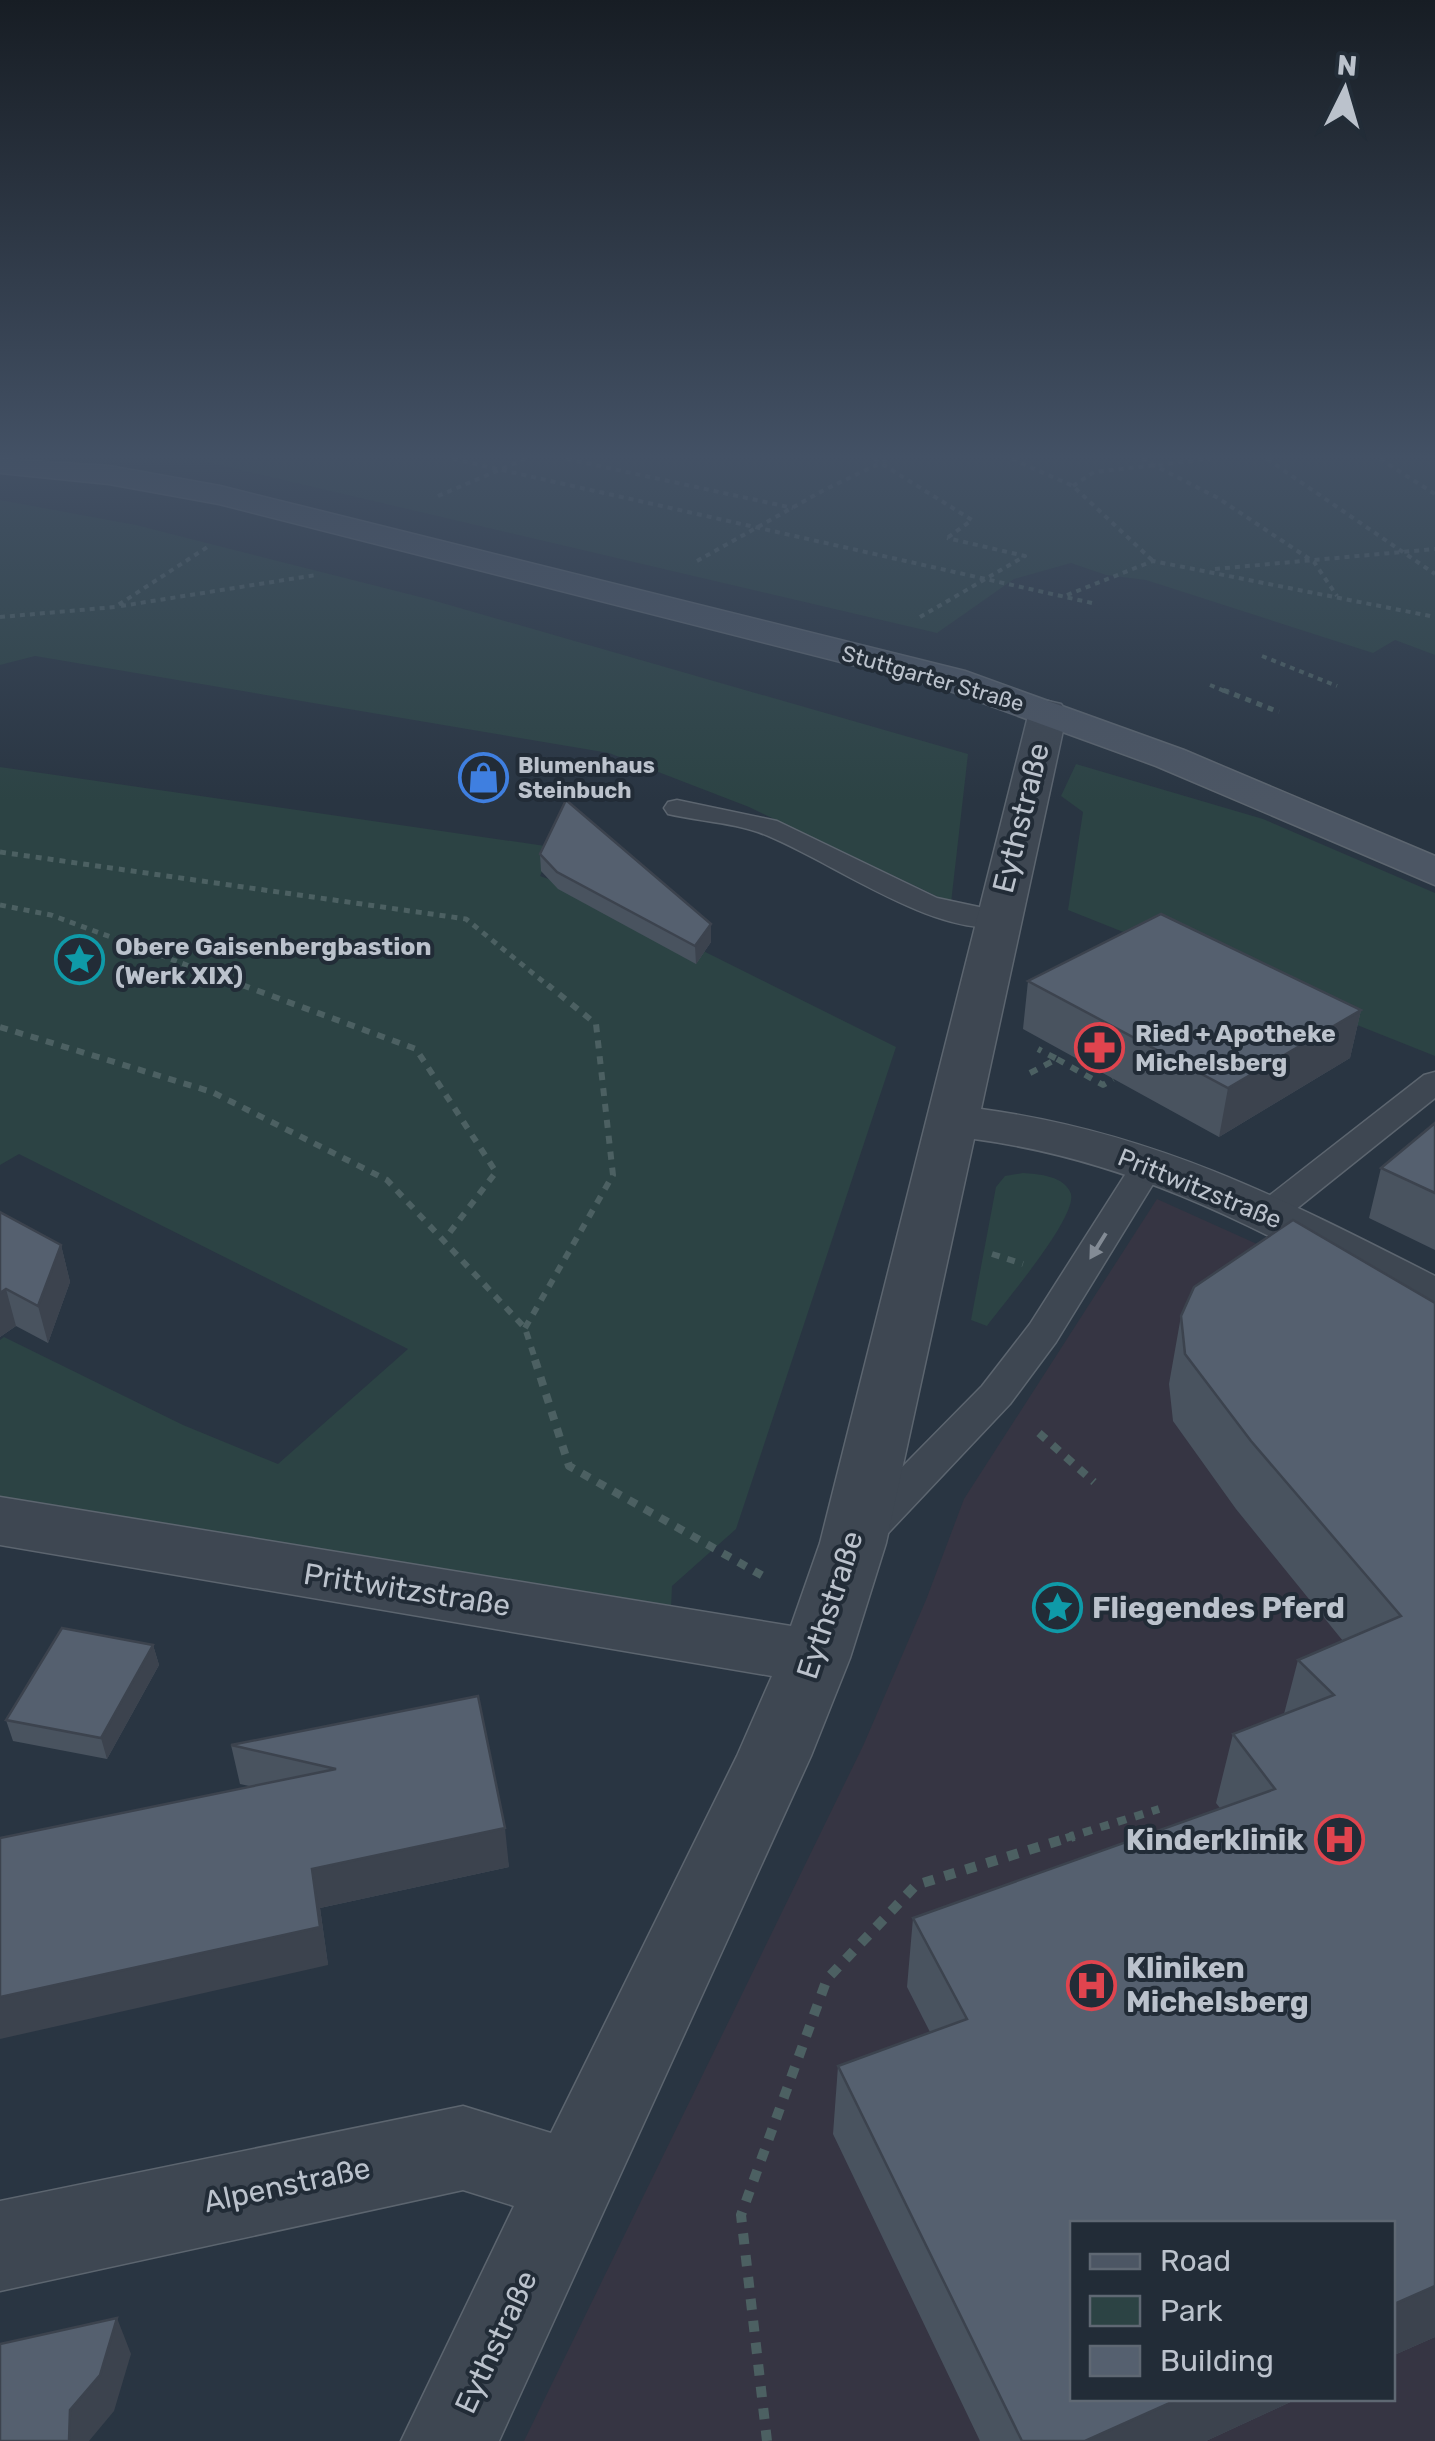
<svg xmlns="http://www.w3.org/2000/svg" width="1435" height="2441" font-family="Rubik,sans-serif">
<rect width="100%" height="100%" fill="#293542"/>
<!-- medical -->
<path fill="#363543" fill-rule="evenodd" d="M1157,1199L1339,1281L1435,1335V2441H524L863,1746L926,1600L964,1499ZM1072,2224H1392V2398H1072Z"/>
<!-- green -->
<path fill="#2c4344" d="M194,459H1435V655L1395,640L1373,653L1146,580L1106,575L1071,563L1014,579L937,633Z
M0,500L136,525L432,600L968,754L951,903L749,807L609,753L35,656L0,665Z
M1076,764L1263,819L1435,893V1056L1068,910L1083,812L1061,796Z
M0,767L552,847L540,876L585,892L896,1047L736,1529L672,1586L670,1630L0,1508V1340L4,1337L183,1425L278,1464L408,1349L19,1154L0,1165Z
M1023,1173C1039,1174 1065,1176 1071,1194C1077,1218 1003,1304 987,1326L971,1320L996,1187L1005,1176Z"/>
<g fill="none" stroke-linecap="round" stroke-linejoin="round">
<defs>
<path id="lane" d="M677,800L777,821L937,898L1007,913L1011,919L1007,925C938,942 825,856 758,832C729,822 698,821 668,814L664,808L668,802Z
M1435,1072V1098L1280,1222L1268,1225L1256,1222L1251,1214L1256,1206L1424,1075Z
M1149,1153L1161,1156L1166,1163L1056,1342L1010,1404L875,1547L860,1551L845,1547L839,1536L845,1525L982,1386L1030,1324L1137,1156Z"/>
<path id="street" d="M1048,701L1061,704L1067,712L981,1109C1153,1132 1282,1198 1435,1276V1318L1415,1312C1266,1234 1144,1162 974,1139L886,1543L850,1658L811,1756L499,2441H401L514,2206L463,2190L0,2291V2201L463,2106L551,2133L737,1756L772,1676L0,1545V1497L791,1626L820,1543L1029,712L1035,704Z"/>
<path id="secondary" d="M0,459L109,466L220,486L965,671L1184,750L1435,856V885L1156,766L939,687L219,504L109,484L0,473Z"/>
</defs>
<!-- lane casing -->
<use href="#lane" stroke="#5c656f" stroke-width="3"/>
<!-- street casing -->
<use href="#street" stroke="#5c656f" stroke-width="3"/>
<!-- secondary casing -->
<use href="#secondary" stroke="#5c656f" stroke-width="3"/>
<!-- path-far4 -->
<path stroke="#4c6062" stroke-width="4" stroke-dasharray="5 5" stroke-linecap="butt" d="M453,459L1092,603
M567,459L793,508
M874,459L972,520L947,538
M1012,459L1073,486L1153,561
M1142,459L1218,498L1314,562L1337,596
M1267,459L1435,574
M1380,459L1435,494
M1073,486L1094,472L1210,459
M438,496L525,459
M697,561L824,490L889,459
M1215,569L1435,549
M1067,595L1153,561L1435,617
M121,606L316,575
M0,617L115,607L209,546
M920,617L1025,556L947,538
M1262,656L1337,686
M1210,685L1229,693"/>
<!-- path-far3 -->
<path stroke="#4c6062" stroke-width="5" stroke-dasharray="6 6" stroke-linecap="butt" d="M1223,690L1279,712
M0,852L466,919L551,988
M0,905L51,915L249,988"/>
<!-- path-far2 -->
<path stroke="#4c6062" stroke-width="6" stroke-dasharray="8 8" stroke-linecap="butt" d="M242,985L416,1049L496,1172L444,1240
M0,1027L212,1092L387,1180L525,1328L536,1362
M1057,1059L1103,1085L1113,1079
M1030,1073L1057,1059L1038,1049
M992,1254L1023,1264
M525,1328L613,1175L596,1024L548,985"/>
<!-- path-far1 -->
<path stroke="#4c6062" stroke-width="8" stroke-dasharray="9 9" stroke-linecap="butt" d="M535,1360L569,1466L763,1576
M1039,1433L1094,1482
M1066,1838L1159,1809"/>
<!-- path -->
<path stroke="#4c6062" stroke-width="10" stroke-dasharray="11 11" stroke-linecap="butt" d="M767,2441L741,2215L827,1979L916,1885L1074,1836"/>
<!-- lane -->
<use href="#lane" fill="#3e4752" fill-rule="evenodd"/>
<!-- street -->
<use href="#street" fill="#3e4752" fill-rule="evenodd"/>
<!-- secondary -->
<use href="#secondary" fill="#4c5664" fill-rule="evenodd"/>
</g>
<!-- wall -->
<path fill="#49535f" d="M540,854L711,942L696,964L558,889L541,871Z
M1028,981L1361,1010L1350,1058L1219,1137L1023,1029Z
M1435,1123V1250L1369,1218L1381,1168Z
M0,1212L61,1245L70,1282L48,1343L16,1326L0,1337Z
M1435,1303V2337L1392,2356V2224L1072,2398H1299L1206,2441H980L833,2134L838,2066L930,2032L907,1987L913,1918L1220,1808L1216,1803L1233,1734L1284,1714L1298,1660L1343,1641L1236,1509L1173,1421L1169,1384L1181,1316Z
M153,1645L159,1665L107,1759L13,1741L6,1720Z
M478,1696L509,1867L320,1908L328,1965L249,1786L240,1784L231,1745Z"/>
<!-- shaded-wall -->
<path fill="#3c434e" d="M711,924V942L696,964L695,946Z
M1361,1010L1350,1058L1219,1137L1228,1088Z
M61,1245L70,1282L48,1343L38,1306Z
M6,1289L16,1326L0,1337V1293Z
M153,1645L159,1665L107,1759L101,1738Z
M505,1828L509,1867L320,1908L328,1965L0,2039V1997L312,1869Z
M1435,2286V2337L1392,2356V2305Z
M117,2318L131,2354L114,2411L89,2441H69L70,2410Z
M1181,2398H1299L1206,2441H1085Z"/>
<!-- building -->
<path fill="#55606f" stroke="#3c434e" stroke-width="2.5" d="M566,800L711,924L695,946L557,872L540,854Z
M1161,914L1361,1010L1228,1088L1028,981Z
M1435,1123V1193L1381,1168Z
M0,1212L61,1245L38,1306L6,1289L0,1293Z
M1293,1220L1435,1303V2286L1392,2305V2224H1072V2398H1181L1085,2441H1022L838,2066L967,2019L913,1918L1275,1789L1233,1734L1334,1695L1298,1660L1401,1616L1251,1441L1185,1354L1181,1316L1194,1287Z
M62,1628L153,1645L101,1738L6,1720Z
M478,1696L505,1828L312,1869L320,1927L0,1997V1838L336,1769L231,1745Z
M117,2318L100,2375L70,2410L69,2441H0V2344Z"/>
<!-- one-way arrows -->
<defs><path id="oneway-solid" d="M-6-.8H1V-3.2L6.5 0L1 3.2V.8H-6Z" transform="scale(2.5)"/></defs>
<use fill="#838b95" href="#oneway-solid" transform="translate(1098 1246) rotate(122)"/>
<!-- sky -->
<linearGradient id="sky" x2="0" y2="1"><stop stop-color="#171d24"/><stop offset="0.57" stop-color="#435165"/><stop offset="1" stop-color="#435165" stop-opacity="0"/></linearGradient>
<rect width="1435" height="801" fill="url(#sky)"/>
<!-- icons -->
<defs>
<symbol id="shop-ring" viewBox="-11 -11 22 22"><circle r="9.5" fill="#222c37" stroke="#3f7fe0" stroke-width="1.5"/><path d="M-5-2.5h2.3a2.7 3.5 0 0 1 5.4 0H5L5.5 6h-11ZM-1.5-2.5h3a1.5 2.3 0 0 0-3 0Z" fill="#3f7fe0"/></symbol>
<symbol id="sight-ring" viewBox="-11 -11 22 22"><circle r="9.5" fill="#222c37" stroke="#0f9aa8" stroke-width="1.5"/><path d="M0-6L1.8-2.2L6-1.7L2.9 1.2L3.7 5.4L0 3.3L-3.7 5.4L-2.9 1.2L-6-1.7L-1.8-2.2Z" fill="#0f9aa8"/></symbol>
<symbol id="pharmacy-ring" viewBox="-11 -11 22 22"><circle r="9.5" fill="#222c37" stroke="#e0444e" stroke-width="1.5"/><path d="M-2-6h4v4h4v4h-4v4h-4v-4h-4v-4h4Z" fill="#e0444e"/></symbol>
<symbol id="hospital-ring" viewBox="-11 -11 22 22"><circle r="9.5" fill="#222c37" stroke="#e0444e" stroke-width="1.5"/><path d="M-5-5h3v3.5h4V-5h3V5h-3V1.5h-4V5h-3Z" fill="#e0444e"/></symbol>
</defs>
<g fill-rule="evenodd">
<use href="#shop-ring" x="456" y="750" width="55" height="55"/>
<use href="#sight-ring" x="52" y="932" width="55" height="55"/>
<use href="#pharmacy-ring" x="1072" y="1020" width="55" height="55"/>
<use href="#sight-ring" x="1030" y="1580" width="55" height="55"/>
<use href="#hospital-ring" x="1312" y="1812" width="55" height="55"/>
<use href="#hospital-ring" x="1064" y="1958" width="55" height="55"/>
</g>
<g text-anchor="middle" stroke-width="8" stroke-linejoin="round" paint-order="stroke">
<!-- far-street labels -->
<g font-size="22" fill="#bbc2cc" stroke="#222c37">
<text transform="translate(933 678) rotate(16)" y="8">Stuttgarter Straße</text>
</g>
<!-- far-poi labels -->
<g font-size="22" font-weight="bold" fill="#bbc2cc" stroke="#222c37" text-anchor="start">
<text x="518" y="773">Blumenhaus<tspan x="518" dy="25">Steinbuch</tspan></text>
</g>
<!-- poi labels -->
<g font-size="25" font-weight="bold" fill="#bbc2cc" stroke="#222c37" text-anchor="start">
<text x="115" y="955">Obere Gaisenbergbastion<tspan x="115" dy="29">(Werk XIX)</tspan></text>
<text x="1135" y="1042">Ried + Apotheke<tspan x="1135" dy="29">Michelsberg</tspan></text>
</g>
<!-- street labels -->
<g font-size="25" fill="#bbc2cc" stroke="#222c37">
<text transform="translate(1200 1188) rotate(22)" y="9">Prittwitzstraße</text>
</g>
<!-- near-street labels -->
<g font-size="30" fill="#bbc2cc" stroke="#222c37">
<text transform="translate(1021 818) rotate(-76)" y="10">Eythstraße</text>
<text transform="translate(407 1590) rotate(9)" y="10">Prittwitzstraße</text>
<text transform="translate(830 1605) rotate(-72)" y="10">Eythstraße</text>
<text transform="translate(287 2185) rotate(-12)" y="10">Alpenstraße</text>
<text transform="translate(496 2342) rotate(-65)" y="10">Eythstraße</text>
</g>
<!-- near-poi labels -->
<g font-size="30" font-weight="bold" fill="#bbc2cc" stroke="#222c37" text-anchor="start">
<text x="1092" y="1618">Fliegendes Pferd</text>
<text x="1304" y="1850" text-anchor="end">Kinderklinik</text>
<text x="1126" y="1978">Kliniken<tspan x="1126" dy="34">Michelsberg</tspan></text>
</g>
</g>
<!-- legend -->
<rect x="1070" y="2221" width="325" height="180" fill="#222c37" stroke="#5f6873" stroke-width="2.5"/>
<rect x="1090" y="2254" width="50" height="15" fill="#4c5664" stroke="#5f6873" stroke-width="2.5"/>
<text x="1160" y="2271" font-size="30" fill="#bbc2cc">Road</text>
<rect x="1090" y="2296" width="50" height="30" fill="#2c4344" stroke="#5f6873" stroke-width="2.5"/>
<text x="1160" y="2321" font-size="30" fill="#bbc2cc">Park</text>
<rect x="1090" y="2346" width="50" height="30" fill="#55606f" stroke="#5f6873" stroke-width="2.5"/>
<text x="1160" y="2371" font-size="30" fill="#bbc2cc">Building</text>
<!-- north arrow -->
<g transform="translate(1345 90) rotate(5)" stroke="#222c37" stroke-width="8" paint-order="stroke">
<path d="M0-8L18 38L0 25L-18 38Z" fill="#bbc2cc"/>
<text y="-15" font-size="28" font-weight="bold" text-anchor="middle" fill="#bbc2cc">N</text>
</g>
</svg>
